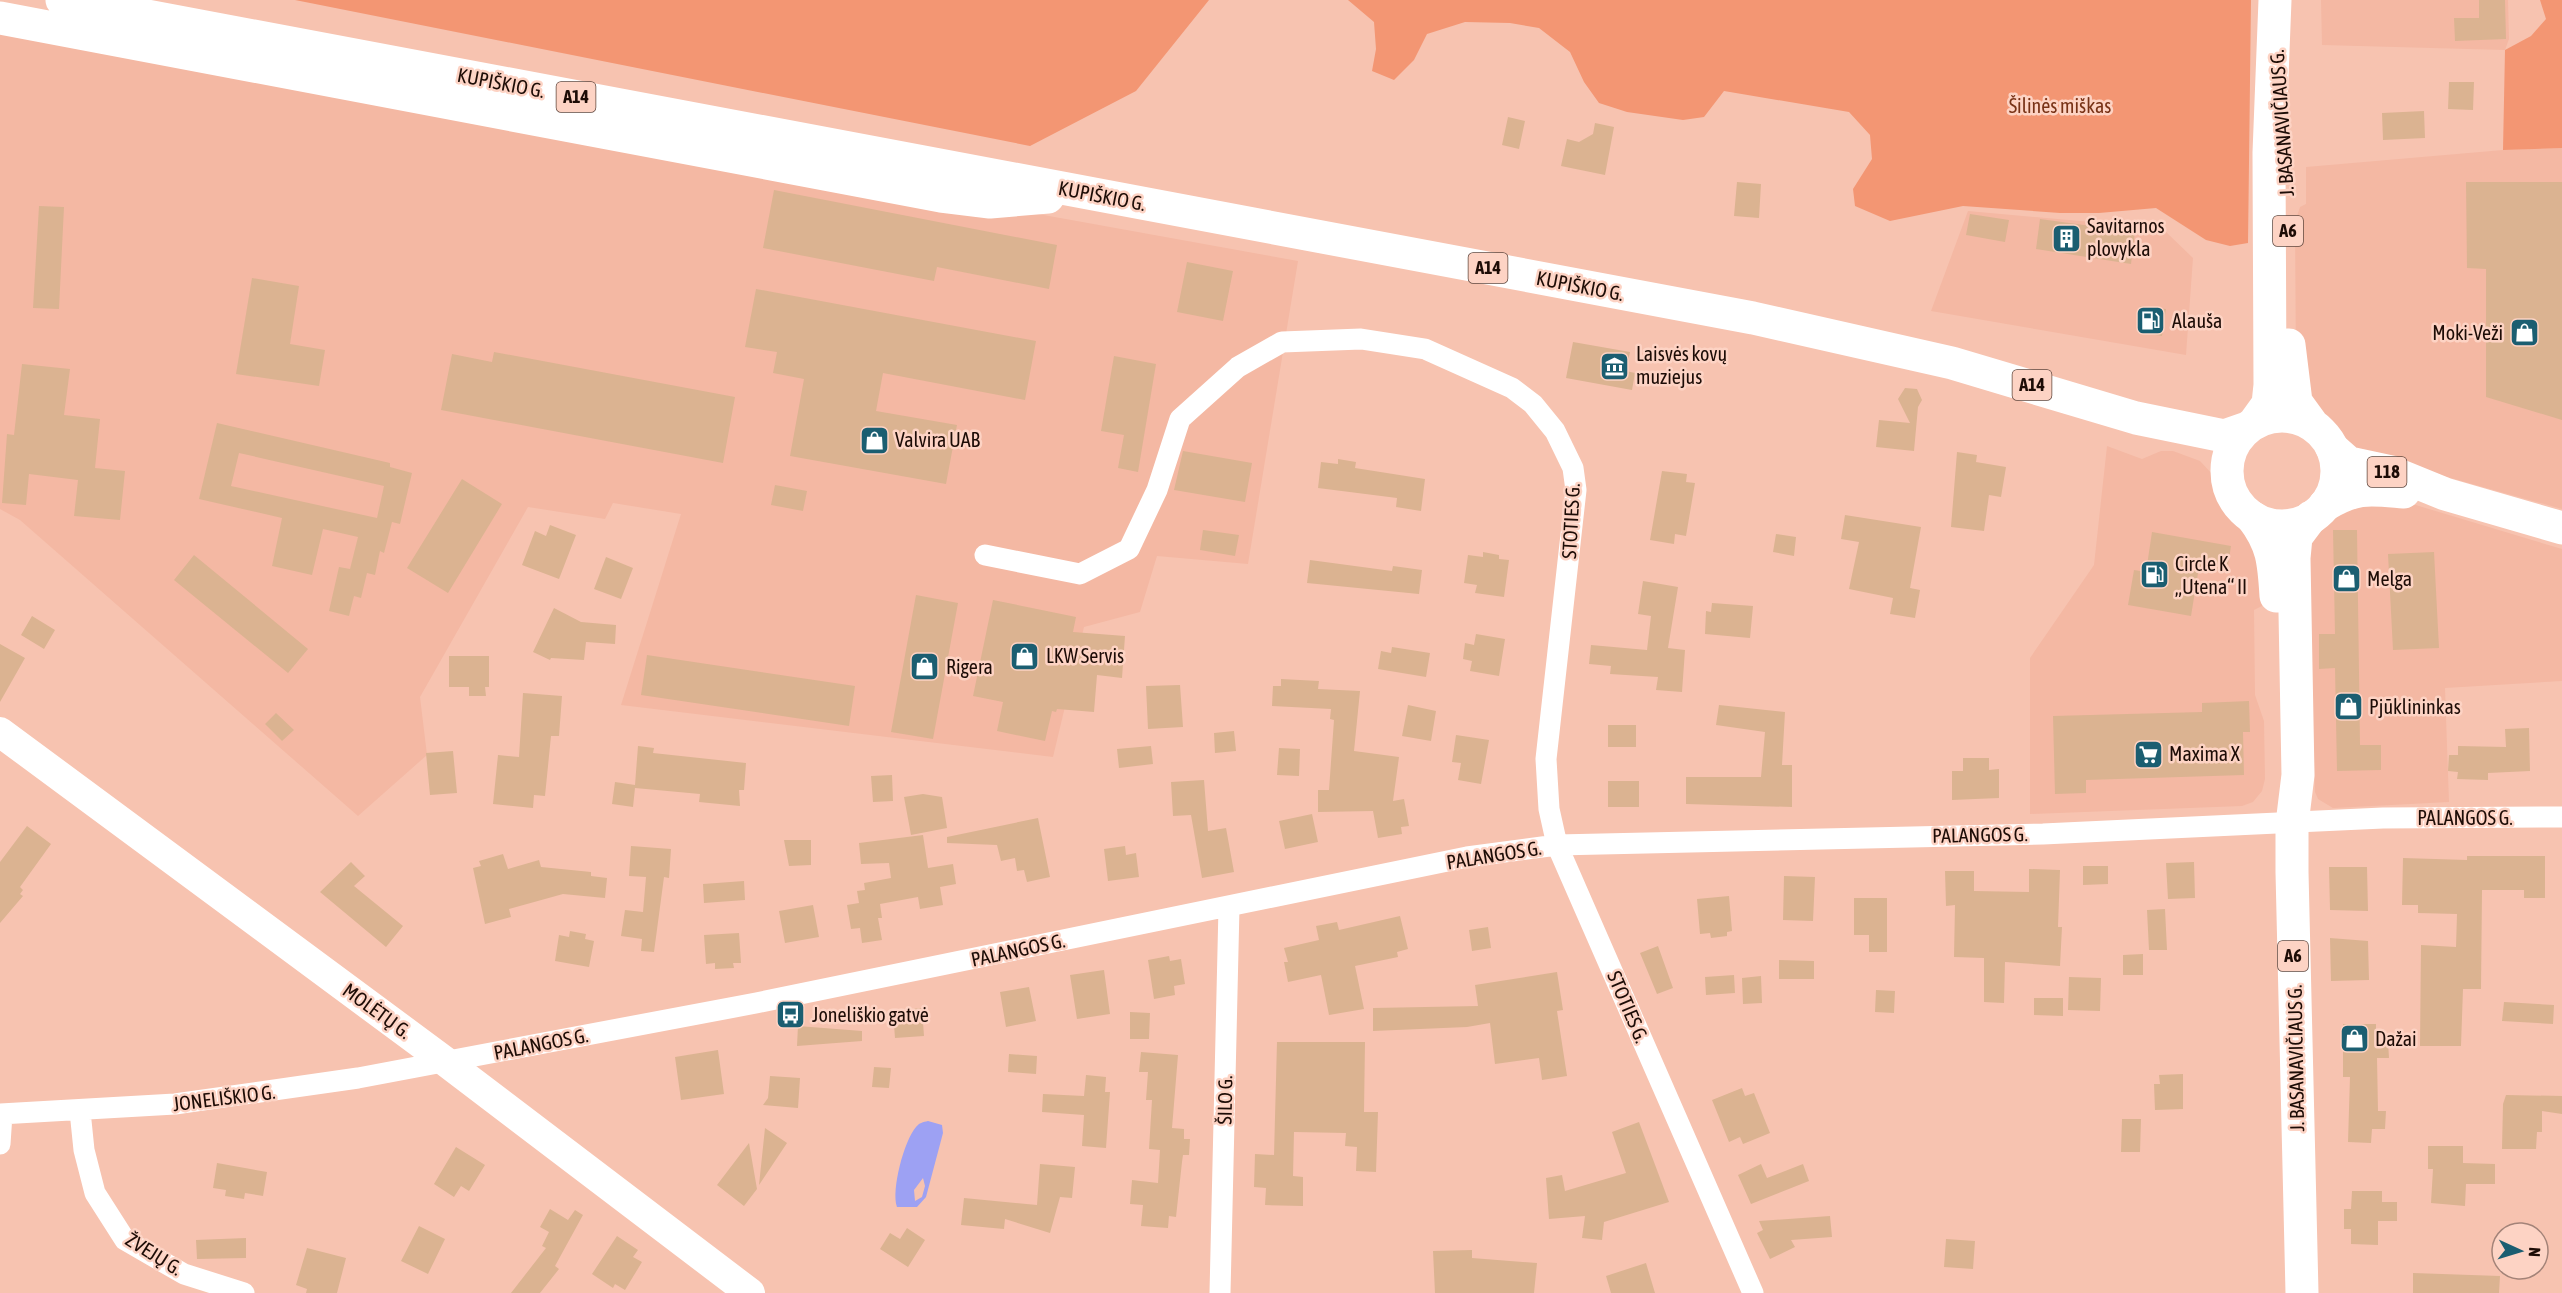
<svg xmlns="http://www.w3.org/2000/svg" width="2562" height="1293" font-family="'Asap Condensed',sans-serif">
<rect width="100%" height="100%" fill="#f7c3b0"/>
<!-- built -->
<path fill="#f4b8a3" d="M2321,0H2508L2509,39L2505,50L2322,45Z
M0,26L1298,261L1248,564L1157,556L1140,612L1084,627L1053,757L621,705L681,514L613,503L605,519L528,507L420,697L427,755L358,816L20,520L0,509Z
M2562,148V509L2422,470L2364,458L2319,418L2296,369L2295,222L2300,207L2306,204V167L2503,150Z
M1968,211L2114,224L2166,232L2193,258L2186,355L1931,311Z
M2107,446L2142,459L2161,451H2173L2200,461L2214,476L2229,510L2250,529L2267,599L2262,606L2254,610L2255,695L2264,721L2265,779L2262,791L2253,802L2242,806L2030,814V658L2094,565Z
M2399,500L2562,549V681L2445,688L2449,802L2333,808L2318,799L2315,792L2307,538L2337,507Z"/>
<!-- green -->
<path fill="#f39673" d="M295,0H1209L1136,91L1030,146Z
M1348,0H2251L2248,243L2230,246L2206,240L2156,208L2099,213H2060L1963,206L1890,221L1855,206L1853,189L1872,159L1870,135L1849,112L1724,91L1704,117L1683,120L1627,112L1599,103L1584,82L1570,52L1539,28L1510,23L1465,22L1427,34L1414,60L1394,80L1372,71L1376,49L1374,22Z
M2540,0H2562V148L2503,150L2505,50L2531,36L2546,19Z"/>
<!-- water -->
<path fill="#9da1f3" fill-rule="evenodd" d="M928,1121L942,1125L943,1133L926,1197L917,1207H897C891,1190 904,1141 916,1127C919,1123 923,1122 928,1121ZM923,1178L925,1186L922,1197L915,1201L914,1190Z"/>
<!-- building -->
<path fill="#dbb391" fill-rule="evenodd" d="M2479,0H2505L2506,39L2455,41L2454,18H2479Z
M2449,82H2474L2473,110L2448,109Z
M2424,111L2425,138L2383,140L2382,113Z
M1508,117L1525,121L1519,149L1502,145Z
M1595,123L1614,127L1605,175L1561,166L1567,139L1579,142L1593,134Z
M1737,182L1761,184L1759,218L1734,216Z
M2466,182H2562V420L2486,397V269L2467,268Z
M774,190L1057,245L1049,289L937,267L934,281L763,248Z
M39,206L64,207L59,309L33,308Z
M1970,214L2009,220L2005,242L1966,235Z
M2040,219L2135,232L2131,264L2036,249Z
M1187,262L1233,271L1223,321L1177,312Z
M252,278L299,286L290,344L325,350L319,386L236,374Z
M756,289L1036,341L1025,400L883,373L876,411L957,425L946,484L790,456L804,379L773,373L777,352L745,347Z
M2140,306L2166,309L2162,336L2137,332Z
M1573,342L1630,352L1626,371L1635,373L1632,390L1566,378Z
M494,352L735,397L723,463L441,410L452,354L492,362Z
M1114,356L1156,364L1138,472L1118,468L1124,435L1101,431Z
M22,364L70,369L64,415L100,419L95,468L125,471L120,520L74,516L78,480L29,474L26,505L2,503L7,434L14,435Z
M1905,388L1917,389L1922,400L1918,407L1914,451L1876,447L1879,420L1910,423L1898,399Z
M217,423L390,463V467L412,473L400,524L392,522L384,553L380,551L375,575L367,573L361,598L354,596L349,616L329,611L339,567L350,569L358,537L323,529L312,575L272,566L282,518L199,499ZM239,453L384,486L377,518L231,486Z
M1183,451L1252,463L1245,502L1174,490Z
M1957,452L1977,455L1976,462L2006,467L2001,497L1989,495L1984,531L1951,527Z
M1338,459L1356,462L1355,468L1425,479L1421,511L1396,507L1397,498L1318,488L1321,462L1338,464Z
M1662,471L1687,474L1686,482L1695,483L1686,536L1675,534L1674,544L1650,540Z
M462,479L502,504L448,593L407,568Z
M775,485L807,491L803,511L771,505Z
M1845,515L1921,527L1910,588L1920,590L1915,618L1890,614L1893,598L1849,589L1859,542L1841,539Z
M550,525L576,535L559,579L522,565L535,531L546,536Z
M1203,530L1239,535L1235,556L1200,550Z
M2333,530H2357L2360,745H2381V770L2337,771L2335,668L2319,669V634H2335Z
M2152,532L2231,546L2227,572L2199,567L2191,616L2128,605L2134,570L2146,572Z
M1776,534L1796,537L1794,556L1773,552Z
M1483,552L1499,555V559L1509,560L1504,597L1475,593L1477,585L1464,583L1468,555L1483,557Z
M2434,552L2439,648L2393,650L2388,554Z
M194,555L308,649L288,673L174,580Z
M606,557L633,568L621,599L594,589Z
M1310,560L1392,571L1393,566L1422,570L1419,594L1307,583Z
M1643,581L1678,587L1668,648L1685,650L1682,692L1656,690L1658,677L1610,674L1611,666L1589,664L1591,645L1647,650L1651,616L1638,614Z
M916,595L958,603L933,739L891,732Z
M993,600L1076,617L1073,632L1125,636L1122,678L1097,675L1094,712L1057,709L1056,712L1052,711L1045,741L997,731L1003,702L973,696Z
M1712,603L1753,606L1750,638L1705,634L1706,611L1711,612Z
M554,608L581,622L616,625L615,644L586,642L584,660L551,658L550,660L533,652Z
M32,616L55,630L44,649L21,635Z
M1476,634L1505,639L1499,676L1470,671L1472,661L1463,659L1465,643L1474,645Z
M0,644L25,658L0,702Z
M1392,647L1430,653L1426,677L1378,669L1381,651L1391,653Z
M647,655L855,686L849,726L641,695Z
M449,656H489V687H485L486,696H469V687H449Z
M1281,679L1319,681L1318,689L1360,691L1354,751L1399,757L1393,801L1404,799L1409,826L1401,827L1402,834L1378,838L1373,811L1318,812V790H1329L1334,720L1330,719L1331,709L1272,706L1273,686H1281Z
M1180,685L1183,727L1148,729L1146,686Z
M523,693L562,696L559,736H551L545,796L534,795L533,808L493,804L498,755L519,757Z
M2249,701L2250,732H2243L2244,775L2086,780V793L2055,794L2053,716L2202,712V703Z
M1408,705L1436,711L1431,741L1402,736Z
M1719,705L1785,712L1782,765H1792V807L1686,804V777H1761L1765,732L1716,725Z
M276,713L294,730L282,741L265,724Z
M1608,725H1636V747H1608Z
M2529,728L2530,771L2488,773V780L2457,779L2458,772L2448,771L2449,755H2458V746L2506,747L2505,729Z
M1234,731L1236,751L1215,753L1214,733Z
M1456,735L1489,740L1481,784L1458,780L1461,763L1452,762Z
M638,746L654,748L653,753L746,763L744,790H739L740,806L699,802L700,794L635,788L633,807L612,804L615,782L635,785Z
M1151,746L1153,764L1119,768L1117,749Z
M1279,748L1300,749L1299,776L1277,775Z
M453,751L457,793L430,795L426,753Z
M1963,758H1989V770L1999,769V798L1952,800V771H1963Z
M892,775L893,801L873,802L871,776Z
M1204,780L1208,831L1226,828L1234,872L1202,878L1191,815L1173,816L1171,782Z
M1608,781H1639V807H1608Z
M923,794L942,797L947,828L911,835L904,797Z
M1312,814L1318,842L1285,849L1279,821Z
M1038,818L1050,877L1027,882L1024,870L1017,871L1015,858L1001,861L997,845L947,843V837Z
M27,826L51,844L20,887L23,890L20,894L23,896L0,923V862Z
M923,835L928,868L953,864L956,884L940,887L943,905L920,909L918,897L880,904L882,918H878L882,940L862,943L860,928L851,929L847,905L859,903L857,891L865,890L864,883L891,878L889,863L861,864L859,843Z
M784,840H811V865L789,866Z
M631,846L671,849L669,878L664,877L654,952L641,951L642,939L621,936L625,910L643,912L646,877L629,876Z
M1125,846L1126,855L1136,853L1139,877L1108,881L1104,849Z
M503,854L508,869L539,860L541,867L591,872V876L607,878L605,898L563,894L509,909L511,917L485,924L473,868L481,866L479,861Z
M2467,856H2545V898H2524V890H2482L2481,989H2463L2461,1046H2420L2421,945L2456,947L2457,914L2418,913V905H2402L2403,858L2467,860Z
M351,862L365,876L354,886L403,926L386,947L320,892Z
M2194,862L2195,898L2168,899L2166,863Z
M2083,866H2108V884L2083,885Z
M2329,867H2367L2368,911L2330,910Z
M2029,869L2060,870L2058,927H2062L2060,966L2005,962L2004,1003L1984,1002V958L1954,957L1955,905L1946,906L1945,871H1974V891L2029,892Z
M1784,876L1815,877L1813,921L1783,920Z
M744,881L745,900L704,903L703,884Z
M1729,896L1732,931L1727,932V936L1711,938L1710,933L1700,934L1697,899Z
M1854,898H1887V952H1869V935H1854Z
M813,905L819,937L785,943L779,911Z
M2165,909L2167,950H2149L2147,910Z
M1400,916L1408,949L1397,952L1398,957L1355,966L1364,1009L1329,1015L1321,975L1288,982L1284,962H1288L1284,948L1319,940L1316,926L1337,922L1339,930Z
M1488,927L1491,948L1472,951L1469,930Z
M570,931L586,934L585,939L594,941L589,967L555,961L559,935L569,937Z
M739,933L741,963H733L734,968L715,969V963L706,964L704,935Z
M2330,938L2368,941L2369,980L2331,981Z
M1658,946L1673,988L1657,994L1640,953Z
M2143,954V975H2123V955Z
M1169,956L1170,961L1181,959L1185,984L1174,986L1175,995L1154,999L1148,960Z
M1779,960L1814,961V979H1779Z
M1104,970L1110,1014L1077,1019L1070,975Z
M1557,972L1563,1010L1557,1011L1567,1076L1542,1080L1539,1058L1495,1064L1490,1023L1467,1027L1373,1031V1008L1478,1006L1475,985Z
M1734,975L1735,993L1706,995L1705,977Z
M1761,976L1762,1003L1743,1004L1742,978Z
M2069,977L2101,978L2100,1011L2068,1010Z
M1029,987L1036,1021L1006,1027L1000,992Z
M1876,990L1895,991L1894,1013L1875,1012Z
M2034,998H2063V1016L2034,1015Z
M2504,1002L2554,1005L2553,1024L2502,1021Z
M922,1008L924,1036L895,1038L893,1011Z
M1130,1012L1150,1013L1149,1039H1130Z
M2343,1024H2376V1042H2388L2389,1058H2377L2378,1111H2386L2385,1129H2372L2371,1143L2348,1142L2350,1077H2343Z
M798,1026L862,1031V1041L797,1046Z
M1277,1042H1365L1364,1112H1378L1376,1172L1356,1171L1357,1147L1345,1146L1346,1133L1294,1132L1293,1176L1303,1177V1206L1265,1205L1266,1188L1254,1187L1255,1154L1274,1155Z
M718,1050L724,1094L681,1100L675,1057Z
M1141,1052L1178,1055L1172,1128L1184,1129V1139H1190L1189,1155H1183L1182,1162L1176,1217L1169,1216L1168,1228L1141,1226L1143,1205L1130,1204L1132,1180L1158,1183L1160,1150L1149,1149L1152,1100H1146L1148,1072H1139Z
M1009,1054L1037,1056L1036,1074L1008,1072Z
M874,1067L891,1068L889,1088L872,1087Z
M2183,1074V1109L2155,1110L2154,1084H2160L2159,1075Z
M1086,1075L1106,1077L1105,1092H1110L1106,1148L1082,1146L1084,1115L1042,1112L1043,1094L1084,1096Z
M770,1076L800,1078L798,1108L763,1105L768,1098Z
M1742,1088L1745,1096L1754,1093L1770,1133L1743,1144L1740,1137L1729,1142L1712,1100Z
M2506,1095L2562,1096V1114L2542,1111V1132H2537L2536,1149H2502L2503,1104Z
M2122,1119H2141L2140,1152H2121Z
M1639,1122L1669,1202L1604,1222L1602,1240L1582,1238L1585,1216L1549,1219L1546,1178L1562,1175L1565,1191L1626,1173L1612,1132Z
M765,1128L787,1143L759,1185Z
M749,1143L757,1189L744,1206L717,1185Z
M2428,1146H2463V1163L2495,1164V1184H2466L2465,1206L2431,1203L2433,1169H2428Z
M456,1147L485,1165L469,1191L461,1186L454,1197L434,1184Z
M217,1163L267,1172L263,1196L245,1193L244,1199L225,1196L226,1190L213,1188Z
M1040,1164L1075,1167L1072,1198L1060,1197L1050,1233L1005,1219L1004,1229L961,1225L964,1198L1037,1205Z
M1761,1164L1767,1178L1803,1164L1809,1181L1751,1204L1738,1175Z
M2352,1191H2382V1202H2397V1221H2378V1245L2351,1244V1229H2344V1209H2351Z
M550,1209L568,1220L575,1210L583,1215L555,1266L559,1269L540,1293H511L546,1248L542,1246L549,1232L540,1227Z
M1830,1216L1832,1237L1791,1240L1795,1247L1770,1259L1757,1233L1763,1230L1759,1221Z
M419,1226L445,1239L428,1274L401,1261Z
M907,1228L925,1240L908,1267L880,1249L890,1233L900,1239Z
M617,1236L638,1250L633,1257L642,1262L625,1290L615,1284L613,1288L592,1274Z
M246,1238V1258L197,1259L196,1240Z
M1946,1239L1975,1241L1973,1269L1944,1267Z
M307,1248L346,1258L337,1293H306L307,1289L296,1285Z
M1472,1250V1258L1537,1263L1534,1293H1435L1433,1251Z
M1646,1263L1655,1293H1611L1606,1276Z
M2413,1273L2500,1276L2499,1293H2413Z"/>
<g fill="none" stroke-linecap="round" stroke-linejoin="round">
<!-- street -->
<path stroke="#fff" stroke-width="21" d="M985,555L1080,574L1129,549L1157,490L1180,419L1238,367L1282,342L1361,339L1425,349L1512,388L1533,404L1555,431L1573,468L1576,490L1546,759L1549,809L1557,845L1753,1293
M80,1111L84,1150L95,1193L125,1240L184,1274L244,1293
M0,1114L175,1104L358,1078L756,1003L1467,857L1557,845L2043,834L2383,818L2562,817
M0,1144L2,1114
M1220,1293L1229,907"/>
<!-- secondary -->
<path stroke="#fff" stroke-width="30" d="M0,732L446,1062L750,1293"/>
<!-- primary -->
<path stroke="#fff" stroke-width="33" d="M2332,448L2349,463L2391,472L2445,494L2562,528
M2325,505C2357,486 2369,489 2404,492
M2252,517C2273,544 2274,563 2276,596
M2302,1293L2292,872V824L2298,775L2294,558L2296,537L2311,517"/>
<!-- highway -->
<path stroke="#fff" stroke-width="33" d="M62,0L1753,318L1952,363L2136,418L2224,436L2247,428
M0,18L941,196L990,202L1048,197
M2289,345L2296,402L2312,424
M2227 471a55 55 0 1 1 110 0a55 55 0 1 1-110 0Z
M2255,422L2268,404L2270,385L2269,153L2275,0"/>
</g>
<!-- icons -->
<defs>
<symbol id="building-square" viewBox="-11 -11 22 22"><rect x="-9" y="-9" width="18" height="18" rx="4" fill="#1b5e71" stroke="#fdd3c4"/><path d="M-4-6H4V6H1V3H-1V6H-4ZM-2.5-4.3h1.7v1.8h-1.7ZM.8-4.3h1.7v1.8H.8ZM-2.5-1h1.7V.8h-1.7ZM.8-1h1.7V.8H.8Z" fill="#fff"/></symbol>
<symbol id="fuel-square" viewBox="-11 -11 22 22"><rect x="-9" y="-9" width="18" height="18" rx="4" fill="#1b5e71" stroke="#fdd3c4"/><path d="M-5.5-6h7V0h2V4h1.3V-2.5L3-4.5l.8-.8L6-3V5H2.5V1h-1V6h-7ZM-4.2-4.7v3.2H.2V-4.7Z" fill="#fff"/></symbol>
<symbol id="shop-square" viewBox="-11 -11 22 22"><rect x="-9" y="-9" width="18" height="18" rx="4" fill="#1b5e71" stroke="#fdd3c4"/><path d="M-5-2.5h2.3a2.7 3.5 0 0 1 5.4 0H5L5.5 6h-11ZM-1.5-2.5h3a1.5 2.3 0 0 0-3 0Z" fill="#fff"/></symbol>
<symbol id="museum-square" viewBox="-11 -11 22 22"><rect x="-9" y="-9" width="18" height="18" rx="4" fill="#1b5e71" stroke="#fdd3c4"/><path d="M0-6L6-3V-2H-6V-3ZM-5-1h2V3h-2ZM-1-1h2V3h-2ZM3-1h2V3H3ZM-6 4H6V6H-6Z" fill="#fff"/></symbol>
<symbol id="supermarket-square" viewBox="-11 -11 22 22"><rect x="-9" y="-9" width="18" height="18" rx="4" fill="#1b5e71" stroke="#fdd3c4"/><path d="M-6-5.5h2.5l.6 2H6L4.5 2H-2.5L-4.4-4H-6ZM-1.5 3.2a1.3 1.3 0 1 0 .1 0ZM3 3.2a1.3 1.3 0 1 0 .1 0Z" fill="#fff"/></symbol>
<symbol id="bus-square" viewBox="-11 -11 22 22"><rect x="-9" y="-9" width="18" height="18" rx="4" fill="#1b5e71" stroke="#fdd3c4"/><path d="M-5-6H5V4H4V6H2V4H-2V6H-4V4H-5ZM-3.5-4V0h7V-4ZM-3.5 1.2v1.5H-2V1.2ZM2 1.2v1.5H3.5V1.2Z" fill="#fff"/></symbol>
</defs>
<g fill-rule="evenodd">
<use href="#building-square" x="2050" y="222" width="33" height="33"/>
<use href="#fuel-square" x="2134" y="304" width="33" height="33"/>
<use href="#shop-square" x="2508" y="316" width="33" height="33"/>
<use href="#museum-square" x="1598" y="350" width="33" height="33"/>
<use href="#shop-square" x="858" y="424" width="33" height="33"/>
<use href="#fuel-square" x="2138" y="558" width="33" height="33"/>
<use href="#shop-square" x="2330" y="562" width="33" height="33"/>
<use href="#shop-square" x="1008" y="640" width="33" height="33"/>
<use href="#shop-square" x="908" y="650" width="33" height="33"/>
<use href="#shop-square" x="2332" y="690" width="33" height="33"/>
<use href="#supermarket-square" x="2132" y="738" width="33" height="33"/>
<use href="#bus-square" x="774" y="998" width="33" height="33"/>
<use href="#shop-square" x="2338" y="1022" width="33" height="33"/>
</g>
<g text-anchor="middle" stroke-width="5" stroke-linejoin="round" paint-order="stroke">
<!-- shield labels -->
<g fill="#fdd3c4" stroke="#60483f" stroke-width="1.5">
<rect x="556.5" y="82" width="39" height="30" rx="4.5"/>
<rect x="2273" y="216" width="30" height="30" rx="4.5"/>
<rect x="1468.5" y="253" width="39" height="30" rx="4.5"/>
<rect x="2012.5" y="370" width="39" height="30" rx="4.5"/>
<rect x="2367.5" y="457" width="39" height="30" rx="4.5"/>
<rect x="2278" y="941" width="30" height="30" rx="4.5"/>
</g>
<g font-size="18" font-weight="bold" fill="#1d0c06">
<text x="576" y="103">A14</text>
<text x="2288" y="237">A6</text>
<text x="1488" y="274">A14</text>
<text x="2032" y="391">A14</text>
<text x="2387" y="478">118</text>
<text x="2293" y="962">A6</text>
</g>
<!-- street labels -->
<g font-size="20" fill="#1d0c06" stroke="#fdd3c4">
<text transform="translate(501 83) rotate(11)" y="7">KUPIŠKIO G.</text>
<text transform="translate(2282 123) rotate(-94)" y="7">J. BASANAVIČIAUS G.</text>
<text transform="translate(1102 196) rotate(11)" y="7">KUPIŠKIO G.</text>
<text transform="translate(1580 286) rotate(11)" y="7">KUPIŠKIO G.</text>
<text transform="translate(1571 521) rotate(-87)" y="7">STOTIES G.</text>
<text x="2465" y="825">PALANGOS G.</text>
<text transform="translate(1980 835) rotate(-1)" y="7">PALANGOS G.</text>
<text transform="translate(1494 855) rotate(-9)" y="7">PALANGOS G.</text>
<text transform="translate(1018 950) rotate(-12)" y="7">PALANGOS G.</text>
<text transform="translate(1628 1007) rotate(67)" y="7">STOTIES G.</text>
<text transform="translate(377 1011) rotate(36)" y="7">MOLĖTŲ G.</text>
<text transform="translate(541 1044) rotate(-11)" y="7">PALANGOS G.</text>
<text transform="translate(2296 1058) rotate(-91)" y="7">J. BASANAVIČIAUS G.</text>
<text transform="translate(224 1098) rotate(-7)" y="7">JONELIŠKIO G.</text>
<text transform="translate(1225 1100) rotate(-89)" y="7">ŠILO G.</text>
<text transform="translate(154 1254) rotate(32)" y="7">ŽVEJŲ G.</text>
</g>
<!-- park labels -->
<g font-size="20" fill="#783216" stroke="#fdd3c4">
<text x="2060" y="113">Šilinės miškas</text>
</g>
<!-- poi labels -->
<g font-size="20" fill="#1d0c06" stroke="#fdd3c4" text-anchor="start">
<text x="2087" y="233">Savitarnos<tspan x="2087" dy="23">plovykla</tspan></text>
<text x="2172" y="328">Alauša</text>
<text x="2503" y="340" text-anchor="end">Moki-Veži</text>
<text x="1636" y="361">Laisvės kovų<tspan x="1636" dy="23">muziejus</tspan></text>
<text x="895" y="447">Valvira UAB</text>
<text x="2175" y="571">Circle K<tspan x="2175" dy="23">„Utena“ II</tspan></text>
<text x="2367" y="586">Melga</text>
<text x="1046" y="663">LKW Servis</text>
<text x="946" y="674">Rigera</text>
<text x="2369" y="714">Pjūklininkas</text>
<text x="2169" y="761">Maxima X</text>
<text x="812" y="1022">Joneliškio gatvė</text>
<text x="2375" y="1046">Dažai</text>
</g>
</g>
<!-- north arrow -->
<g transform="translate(2520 1251) rotate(94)"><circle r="28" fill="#fdd3c4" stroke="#a38378" stroke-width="1.5"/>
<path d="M0-4.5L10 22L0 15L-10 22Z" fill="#1b5e71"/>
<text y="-9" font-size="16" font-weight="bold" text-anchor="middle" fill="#1d0c06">N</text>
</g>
</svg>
